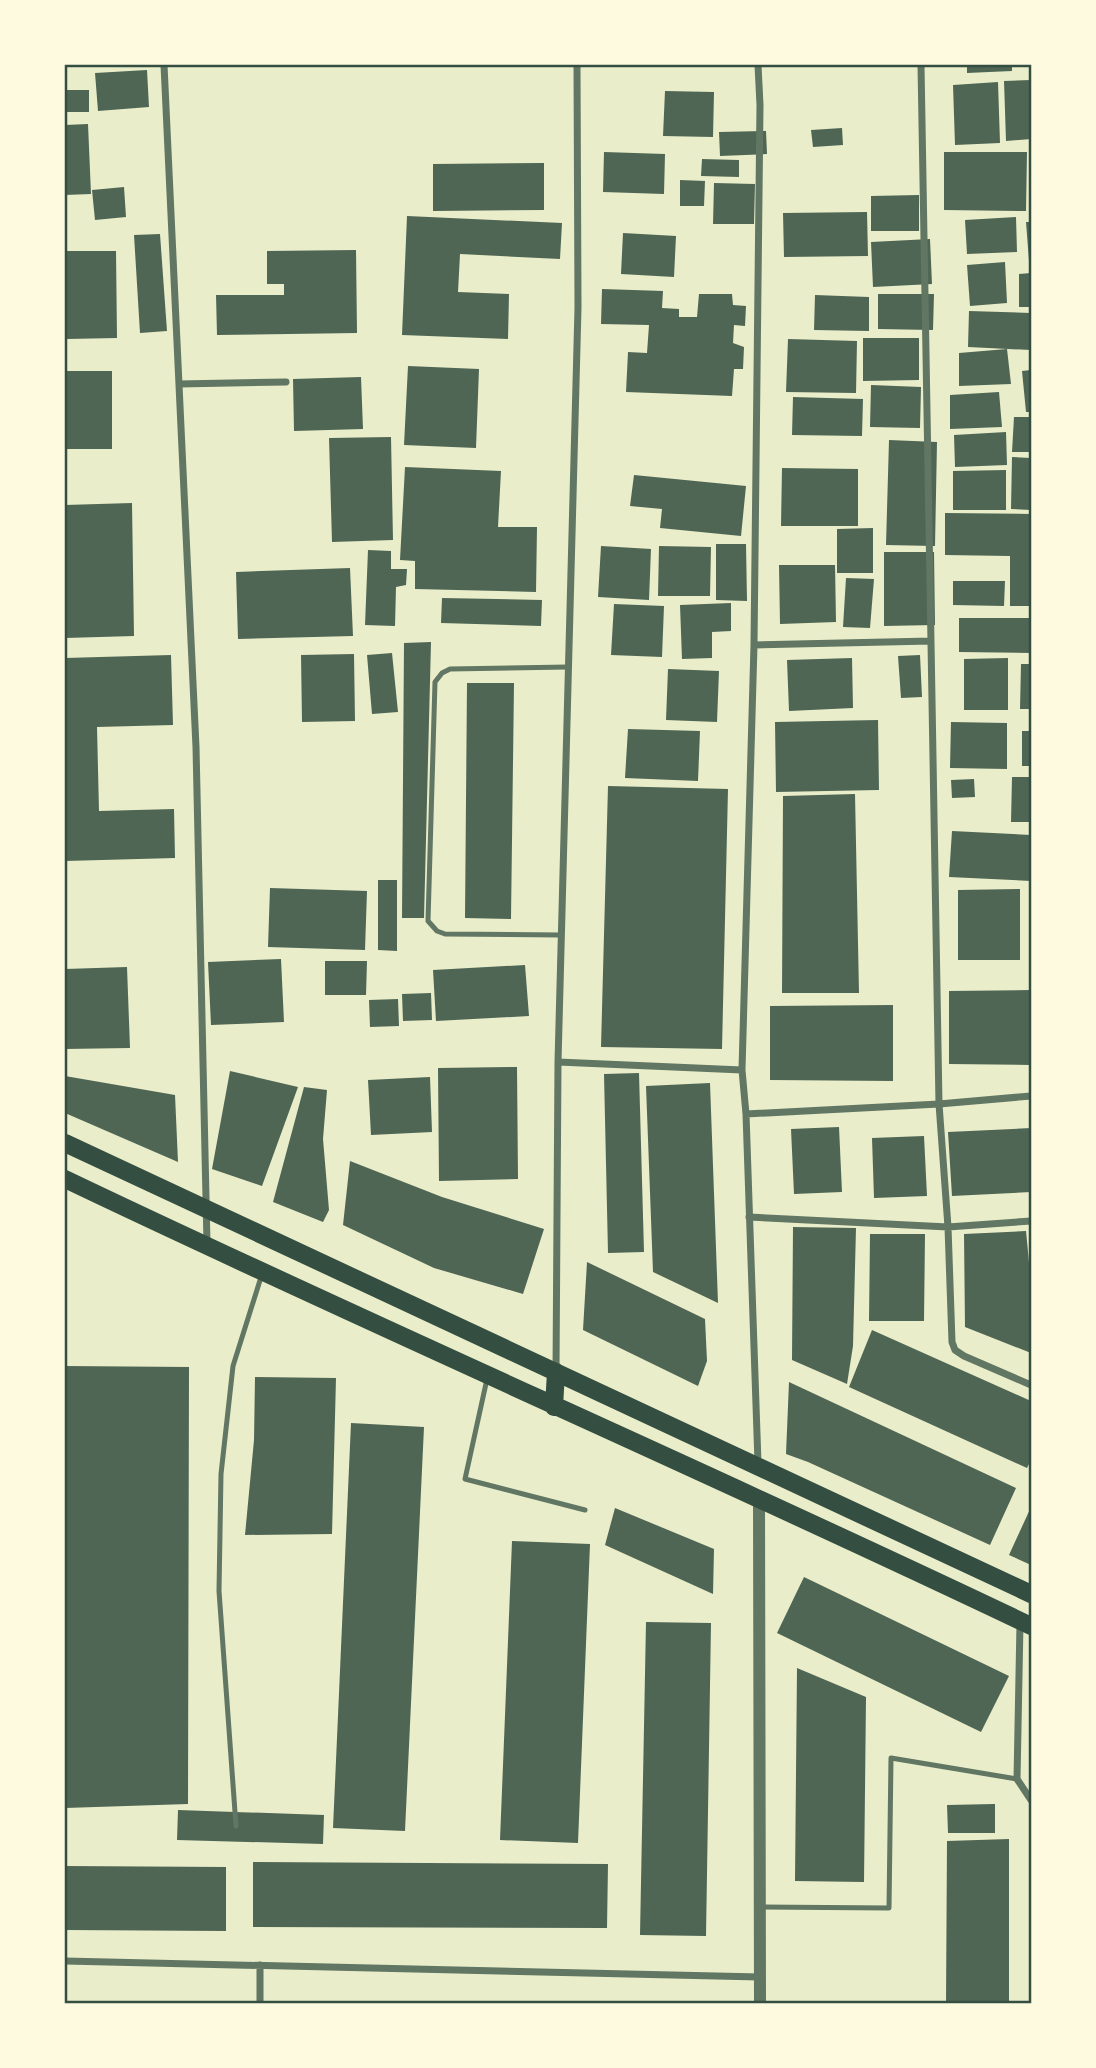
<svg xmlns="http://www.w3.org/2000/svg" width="1096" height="2068" font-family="Quicksand,sans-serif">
<rect width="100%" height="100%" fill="#e9edc9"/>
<!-- building -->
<path fill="#4f6655" d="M967,65H1012V71L967,73Z
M147,70L149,107L98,111L95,73Z
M1031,80V139L1006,141L1004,81Z
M998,82L1000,143L955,145L953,85Z
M65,90H89V112H65Z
M665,91L714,92L713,137L663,136Z
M88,124L91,194L65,195V125Z
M842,128L843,145L813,147L811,130Z
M766,131L767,154L720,156L719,132Z
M604,152L665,154L664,194L603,192Z
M944,152H1027L1026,211L944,210Z
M702,159L739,160V177L701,176Z
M544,163V210L433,211V164Z
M680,180L705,181L704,206H680Z
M714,183L755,184L754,224H713Z
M124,187L126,217L95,220L92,190Z
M919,195V231H871V196Z
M867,212L868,256L784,257L783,213Z
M407,216L562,223L560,259L460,254L458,292L509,294L508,339L402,335Z
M1016,217L1017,252L967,254L965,220Z
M1026,222H1031V261H1029Z
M623,233L676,236L674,277L621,274Z
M160,234L167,331L140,333L134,235Z
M930,239L932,284L873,287L871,242Z
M356,250L357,333L217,335L216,295H284V284H267V251Z
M65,251H116L117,338L67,339Z
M1005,262L1007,303L970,306L967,265Z
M1031,273V307H1019V274Z
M602,289L663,291L662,308L679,309V317H697L699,294H732L733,305L746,306L745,326L734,325L733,343L744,347L743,369H734L732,396L626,392L628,352L647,353L649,325L601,324Z
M878,294H934L933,330L878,329Z
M815,295L869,297V331L814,330Z
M969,311L1031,313V350L968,347Z
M863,338H919V380L863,381Z
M788,339L857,341L856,393L786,392Z
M1007,349L1011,384L959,386V353Z
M408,366L479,369L476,448L404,445Z
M1031,370V412H1026L1022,371Z
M65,371H112V449H65Z
M361,377L363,429L294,431L293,379Z
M871,385L921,387L920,428L870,427Z
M999,392L1002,427L950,429V395Z
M793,397L863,399L862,436L792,435Z
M1014,417H1031V452H1012Z
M1006,432L1007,465L955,467L954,435Z
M391,437L393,540L332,542L329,438Z
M889,440L937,442L935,546L886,545Z
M1012,457L1031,458V510L1011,509Z
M405,467L501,471L498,527H537L536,592L415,589V561L400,560Z
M782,468L858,469V526H781Z
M1006,470V510H953V471Z
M634,475L746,486L741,536L660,528L662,509L630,506Z
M132,503L134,636L65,638V505Z
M945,513L1031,514V606H1010V556L945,555Z
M873,528V573H837V529Z
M716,544H746L747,601L716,600Z
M601,546L651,549L649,600L598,597Z
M659,546L711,547L710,596H658Z
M368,550L391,551V569H407L406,585L396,587L395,626L365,625Z
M884,552H934L935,625L884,626Z
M779,565H835L836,622L780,624Z
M350,568L353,636L238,639L236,572Z
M846,578L874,579L870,628L843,627Z
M953,581H1005L1004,606L953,605Z
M442,598L542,600L541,626L441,623Z
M731,603V631L712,632V658L682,659L680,605Z
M614,604L664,606L662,657L611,655Z
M959,618H1031V653L959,652Z
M431,642L424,918H402L404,643Z
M392,653L398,712L372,714L367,655Z
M354,654L355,721L302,722L301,655Z
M171,655L173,725L97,727L99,811L174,809L175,858L65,861V658Z
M920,655L922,697L901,698L898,656Z
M852,658L853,708L789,711L787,660Z
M1008,658V710H964V659Z
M1021,664H1031V709H1020Z
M668,669L719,671L717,722L666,720Z
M467,683H514L511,919L465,918Z
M878,720L879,790L776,792L775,722Z
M951,722L1007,723V769L950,768Z
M628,729L700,731L698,781L625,778Z
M1022,731H1031V766H1022Z
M1012,777H1031V822H1011Z
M974,779L975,797L952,798L951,780Z
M608,786L728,789L722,1049L601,1047Z
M855,794L859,993H782L783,796Z
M952,831L1031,835V881L949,877Z
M378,880H397V951L378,950Z
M270,888L367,891L365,950L268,947Z
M1020,889V960H958V890Z
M281,959L284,1022L211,1025L208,962Z
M325,961H367L366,995H325Z
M525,965L529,1016L436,1021L433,970Z
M127,967L130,1048L65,1049V969Z
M1031,990V1065L949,1064V991Z
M431,993L432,1020L403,1021L402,994Z
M398,999L399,1026L370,1027L369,1000Z
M893,1005V1081L770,1080V1006Z
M517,1067L518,1179L439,1181L438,1068Z
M230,1071L298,1087L262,1186L212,1169Z
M639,1073L644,1252L608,1253L604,1074Z
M65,1076L175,1095L178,1162L65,1113Z
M430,1077L432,1132L371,1135L368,1080Z
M710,1083L718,1303L653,1272L646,1086Z
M304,1087L327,1090L323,1139L329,1210L323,1222L273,1202Z
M839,1127L842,1192L794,1194L791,1129Z
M1031,1128V1192L952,1196L948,1132Z
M924,1136L927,1196L874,1198L872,1138Z
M350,1161L442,1197L544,1229L523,1294L434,1268L343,1225Z
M793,1227L856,1228L853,1346L847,1384L792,1360Z
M1026,1231L1031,1283V1353L965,1327L964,1234Z
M870,1234H925L924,1321H869Z
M587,1262L705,1319L707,1361L698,1386L583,1330Z
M872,1330L1031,1401V1460L1027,1468L849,1387Z
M65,1366L189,1367L188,1804L65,1808Z
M255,1377L336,1378L332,1534L245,1535L254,1440Z
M789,1382L1016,1488L990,1545L808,1462L786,1454Z
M351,1423L424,1427L405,1831L333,1828Z
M1031,1507V1565L1009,1555Z
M615,1508L714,1549L713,1594L605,1545Z
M512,1541L590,1544L578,1843L500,1840Z
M804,1577L1009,1676L981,1732L777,1633Z
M646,1622L711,1623L706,1936L640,1935Z
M797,1668L866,1697L864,1882L795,1881Z
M995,1804V1833H948L947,1805Z
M178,1810L324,1815L323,1844L177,1840Z
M1009,1839V2003H946L947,1841Z
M253,1862L608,1864L607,1928L253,1927Z
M65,1866L226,1867V1931L65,1930Z"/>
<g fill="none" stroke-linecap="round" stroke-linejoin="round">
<!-- service -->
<path stroke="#617663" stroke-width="5" d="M561,935L445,934L437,931L428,921L435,682L442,673L450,669L568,667
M487,1379L465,1479L585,1510
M236,1826L219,1591L221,1474L233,1366L262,1274
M760,1907L889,1908L891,1758L1017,1779"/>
<!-- minor -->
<path stroke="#617663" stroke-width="7" d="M164,65L196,747L207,1243
M921,65L939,1104L948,1227L952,1342L955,1350L964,1356L1031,1385
M179,384L286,382
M754,645L931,641
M558,1062L742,1070
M746,1114L939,1104L1031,1096
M749,1217L948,1227L1031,1221
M556,1372L558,1062L578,308L577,65
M758,1463L746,1114L742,1070L754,645L760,105L758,65
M1020,1623L1017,1779L1031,1800
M65,1961L760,1977
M260,2003V1965"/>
<!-- tertiary -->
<path stroke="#617663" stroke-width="12" d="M759,1499L760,2003"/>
<!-- primary -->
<path stroke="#344e41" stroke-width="18" d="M65,1143L1031,1594
M65,1179C385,1332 711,1473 1031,1626
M554,1407L556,1372"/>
</g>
<!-- border -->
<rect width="1096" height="2068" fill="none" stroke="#fefae0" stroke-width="133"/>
<rect x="66" y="66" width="964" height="1936" fill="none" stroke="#344e41" stroke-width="2.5"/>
</svg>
